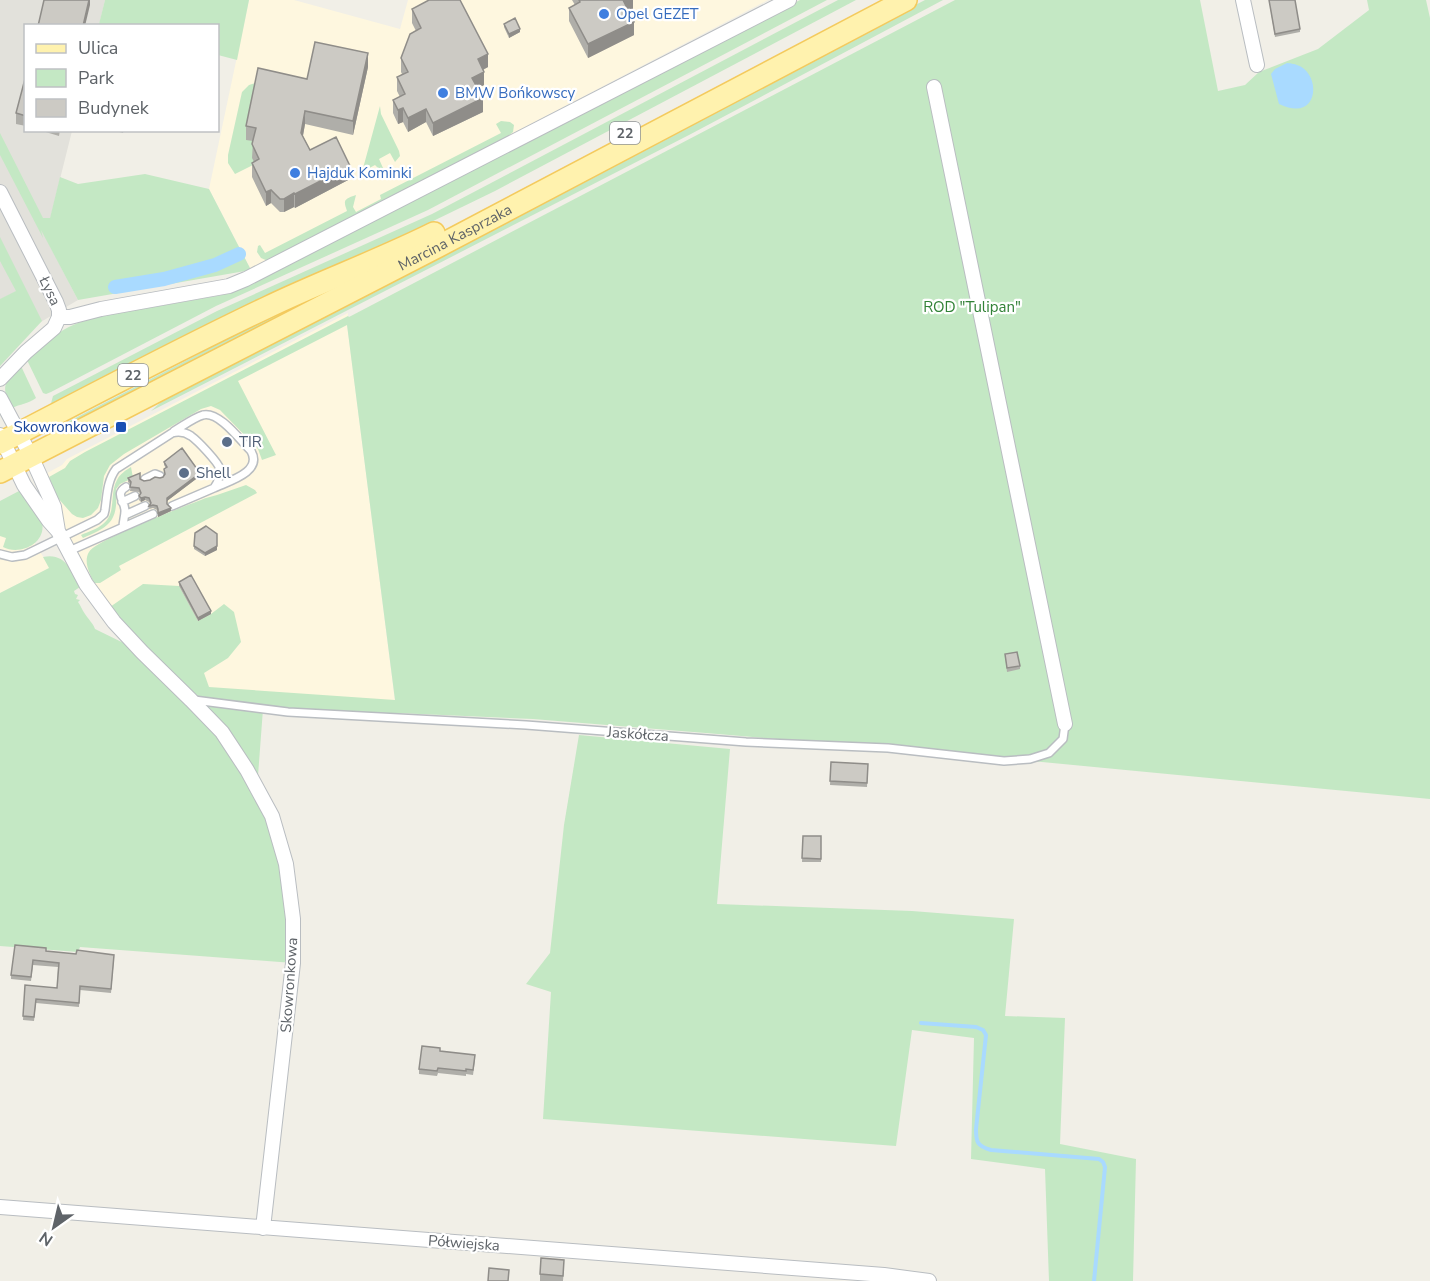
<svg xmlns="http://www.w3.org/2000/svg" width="1430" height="1281" font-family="'Nunito Sans',sans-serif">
<rect width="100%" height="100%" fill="#f1efe7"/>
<!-- commercial -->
<path fill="#fef7df" d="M249,0H294L400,29L408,0H768L251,270L209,189Z
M348,313L347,324L397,717L191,700L86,584L40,477L62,465L67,459Z
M0,511L19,517L50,568L0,593Z"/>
<!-- industrial -->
<path fill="#e2e1db" d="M0,0H105L99,25L26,26V130L72,131L50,219L40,227L78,300L39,323L0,366Z"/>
<!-- green -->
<path fill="#c4e8c4" d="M105,0H249L237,60L218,55V26H105L99,24Z
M800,0H827L428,210L216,306L51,392L46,394L43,393L27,360C54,334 65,325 101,316L222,295L249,284Z
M838,0H856L495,191L50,407L53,396L217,311L432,214Z
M925,0H943L689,135L151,411L169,395Z
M955,0H1200L1218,91L1245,85L1259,72L1318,49L1369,10L1367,0H1426L1430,18V799L1021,760L718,734L533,719L397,713V717L263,709L257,789L286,864L293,963L80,947L78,952L0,946V593L49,568L43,557C65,552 72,571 80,587L74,591L75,594L78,595L76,599L80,600L78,602C81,606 82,610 85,614C88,619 93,623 95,629L142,652L143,646L110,607L143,584L179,586L198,621L211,614L224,604L234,612L241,642L228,658L204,673L209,687L395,700L347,325L238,381L276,455L262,460L258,449L220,410L211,406L201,409L124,454L110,465L104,476L101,500L98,508L91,515L83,518L77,517L72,514L57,497L49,477L65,468L70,461L85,452L348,316L349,317Z
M258,82L255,164L235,174L228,163V155L242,92L249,85Z
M380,106L381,114L399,151L400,156L395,162L390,153L379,159L383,168L379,169L375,165L362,172Z
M501,121L510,122L514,125L513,132L505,139L268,261L261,258L257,252L258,246L260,245L265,253L347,211C343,200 344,199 356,195L353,207L356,212L381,199L380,195L501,133L496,124Z
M0,133L43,218H50L60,177L78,184L145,174L209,189L251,270L78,300L41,230L43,238L0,155Z
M0,237L42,321L0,366V299L16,291L0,261Z
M375,267L63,432L60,426L197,355L247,326Z
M21,366L36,398C28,404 20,404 12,408C0,385 4,384 21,366Z
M131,467L133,478L120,484L116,489C118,521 111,526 83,538L81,535C88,532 97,529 103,524C117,513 109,494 117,480C120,474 126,470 131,467Z
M246,485L255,490L257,493L119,566L121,570L100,583H94C90,574 83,562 89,552C95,540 188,505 206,498L217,495Z
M19,491C26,498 39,513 42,522C47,544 19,556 3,547L6,538L0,536V501Z
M579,735L730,749L717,904L912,911L1014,919L1005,1016L1065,1018L1060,1144L1136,1159L1133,1281H1049L1045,1169L971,1159L974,1038L912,1030L896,1146L543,1119L551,992L526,984L550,953L564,825Z"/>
<!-- water -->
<path fill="#a9daff" d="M1287,63C1288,63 1296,64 1297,65C1322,73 1320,124 1279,104L1271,74L1275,69Z"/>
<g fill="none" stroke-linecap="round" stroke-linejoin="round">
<!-- stream -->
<path stroke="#a9daff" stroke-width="4" d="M921,1023L976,1027L983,1030L986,1035L976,1129C976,1142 977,1146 991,1150L1099,1159L1103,1162L1105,1167L1094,1281"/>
<!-- canal -->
<path stroke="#a9daff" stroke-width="14" d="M115,287L164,279L215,265L239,254"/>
<defs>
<path id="service" d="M174,431C183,426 193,418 203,415C219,411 240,440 251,451C263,472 229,481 214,488
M145,479L155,474L160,476
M122,502L135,496
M125,515L145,506
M123,527C123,522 125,516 125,511C125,500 114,494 126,487
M69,551L153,514
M0,554L12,557L25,555L97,520L104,514L105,510C107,496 107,481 116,469L172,433C179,431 185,432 191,436C198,441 218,462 220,469C221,476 218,482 214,488L172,506
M194,700L288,712L526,725L746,742L888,748L1004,761L1030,759L1049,753L1063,739L1065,724"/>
<path id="minor" d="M1243,0L1257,65
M934,87L1065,724
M0,192L56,302L59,310V317L54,328L26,352L0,379
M59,317H70L101,309L229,286L246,279L789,0
M0,398L31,456L54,507L58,531
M0,435L24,485L49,521L58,531L86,584L114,622L142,652L191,700L222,732L247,770L272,816L286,864L293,919V963L263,1228
M0,1207L884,1275L929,1281"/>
<g id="primary">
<path d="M0,443C89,397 177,350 268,307C322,281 380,260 434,233"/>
<path id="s1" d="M0,472L439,246L906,0"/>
</g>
</defs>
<!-- service casing -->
<use href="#service" stroke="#b9bdc1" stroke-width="10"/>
<!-- minor casing -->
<use href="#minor" stroke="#b9bdc1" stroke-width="16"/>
<!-- primary casing -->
<use href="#primary" stroke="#f4ca5d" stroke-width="24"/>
<!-- service -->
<use href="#service" stroke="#fff" stroke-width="7"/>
<!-- minor -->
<use href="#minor" stroke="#fff" stroke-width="14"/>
<!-- primary -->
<use href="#primary" stroke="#fff2ae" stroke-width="21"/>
</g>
<!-- wall -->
<path fill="#afaea9" d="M572,0H633V9L628,11L634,35L588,58L569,21V8L575,5Z
M1269,0L1300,29V32L1275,37Z
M412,9L488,67L483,70L484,85L478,88L483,112L433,136L426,122L408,132L403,122L398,124L393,113V100L400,97L397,91V77L402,74L401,72V58L416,31L412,23Z
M504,24L520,32L509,38L504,27Z
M368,67L353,135L305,124L303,136L310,150L350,179L295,208L294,207L284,212H280L271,203L266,206L252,177V163L254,162L252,158L253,141L246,140V126Z
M26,75V126L16,124V113Z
M39,130H60L59,136Z
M112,130H124L123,133Z
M164,462L200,476L167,501V504L171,511L158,517V512L157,510L153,508L149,509L150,504L149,502L145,500L141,502L139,500L140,494L139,492L130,491L131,485L128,482V478L140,479L144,481L163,477L165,475L164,469L166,468L164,465Z
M217,537V550L205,556L194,549V546Z
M179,582L211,614L198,621L179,586Z
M1005,654L1020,666V669L1007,672Z
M831,762L868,764L867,787L830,785Z
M803,836H821V862H802Z
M46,951L114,959L111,993L80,990L79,1007L36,1003L34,1021L23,1020L25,985L57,988L58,967L33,965L31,981L11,979V975Z
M440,1051L475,1060L473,1075L466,1074V1076L438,1073L437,1076L419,1074V1069Z
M564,1267L563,1281H540V1274Z"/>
<!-- shaded-wall -->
<path fill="#8f8d89" d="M89,0H90V5L85,26H83Z
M623,0H633V9L623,14Z
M634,22V35L588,58V44Z
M520,29V32L509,38V34Z
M368,53V67L353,135V121Z
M488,54V67L478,72V59Z
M484,72V85L472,91V78Z
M483,98V112L433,136V123Z
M403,108V122L398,124V110Z
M426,109V122L408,132V118Z
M305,111V124L301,146V133Z
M350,166V179L295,208V194Z
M271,190V203L266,206V192Z
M294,193V207L284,212V199Z
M200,473V476L167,501V498Z
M145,497V500L141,502V498Z
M171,508V511L158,517V513Z
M217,546V550L205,556V553Z
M211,611V614L198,621V618Z"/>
<!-- building -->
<path fill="#cccac4" stroke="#8f8d89" stroke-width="1.5" d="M44,0H89L83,26H38Z
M429,0H460L488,54L478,59L484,72L472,78L483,98L433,123L426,109L408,118L403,108L398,110L393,100L405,94L397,77L408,72L401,58L410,34L421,28L412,9Z
M579,0H623L634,22L588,44L569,8L580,2Z
M1269,0H1295L1300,29L1275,34Z
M515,18L520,29L509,34L504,24Z
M315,42L368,53L353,121L305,111L301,133L310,150L336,137L350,166L295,194L294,193L284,199H280L271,190L266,192L252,163L259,159L252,144L256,128L246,126L258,68L307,79Z
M26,75V116L16,113Z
M182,448L200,473L167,498V504L171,508L158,513V509L157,506L153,505L149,506L151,503L149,498L145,497L141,498L139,496L141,493L139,488L130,487L131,482L128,478L140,473V479L144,481L150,480L155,477L160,478L163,477L165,474L164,469L167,467L164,462Z
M206,526L217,534V546L205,553L194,546L195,533Z
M191,575L211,611L198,618L179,582Z
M1017,652L1020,666L1007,668L1005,654Z
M831,762L868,764L867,783L830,781Z
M803,836H821V859L802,858Z
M15,945L46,948V951L76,954L77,950L114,955L111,989L80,986L79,1003L36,999L34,1017L23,1016L25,985L57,988L59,963L33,960L31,977L11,975Z
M422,1046L440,1048V1051L475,1055L473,1070L466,1069V1071L438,1068L437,1071L419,1069Z
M541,1258L564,1260L563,1276L540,1274Z
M489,1268L509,1270L508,1281H488Z"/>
<!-- markers -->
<g fill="#3f7fe0" stroke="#fff" stroke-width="2">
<circle cx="604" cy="14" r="6"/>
<circle cx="443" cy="93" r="6"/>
<circle cx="295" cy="173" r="6"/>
</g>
<rect fill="#1a4fb4" stroke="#fff" stroke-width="2" x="115" y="421" width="12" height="12" rx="3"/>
<g fill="#5c6f8a" stroke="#fff" stroke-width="2">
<circle cx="227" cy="442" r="6"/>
<circle cx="184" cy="473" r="6"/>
</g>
<g text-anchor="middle" stroke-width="4.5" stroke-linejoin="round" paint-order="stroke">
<!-- shield labels -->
<g fill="#fff" stroke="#8e9295" stroke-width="1.5">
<rect x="610" y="122" width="30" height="22" rx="4.5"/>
<rect x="118" y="364" width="30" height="22" rx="4.5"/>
</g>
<g font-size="14" font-weight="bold" fill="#5e6368">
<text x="625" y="138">22</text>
<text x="133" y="380">22</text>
</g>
<!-- shop labels -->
<g font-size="15" fill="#366cbe" stroke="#fff" text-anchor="start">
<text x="616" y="19">Opel GEZET</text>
<text x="455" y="98">BMW Bońkowscy</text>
<text x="307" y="178">Hajduk Kominki</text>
</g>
<!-- street labels -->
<g font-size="15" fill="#5e6368" stroke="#fff">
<text dy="5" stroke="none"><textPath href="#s1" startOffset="512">Marcina Kasprzaka</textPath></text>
<text transform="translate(50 291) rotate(65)" y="5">Łysa</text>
<text transform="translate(638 734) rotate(4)" y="5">Jaskółcza</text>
<text transform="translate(289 985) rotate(-86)" y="5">Skowronkowa</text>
<text transform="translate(464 1243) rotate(4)" y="5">Półwiejska</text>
</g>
<!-- park labels -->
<g font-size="15" fill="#328237" stroke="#fff">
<text x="972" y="312">ROD "Tulipan"</text>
</g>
<!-- transit labels -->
<g font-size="15" fill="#164399" stroke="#fff" text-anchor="end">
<text x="109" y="432">Skowronkowa</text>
</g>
<!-- service labels -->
<g font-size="15" fill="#4e5e75" stroke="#fff" text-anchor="start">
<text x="239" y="447">TIR</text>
<text x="196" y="478">Shell</text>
</g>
</g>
<!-- legend -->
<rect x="24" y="24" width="195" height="108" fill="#ffffff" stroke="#bfc1c3" stroke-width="1.5"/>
<rect x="36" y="44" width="30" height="9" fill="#fff2ae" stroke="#bfc1c3" stroke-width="1.5"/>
<text x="78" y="54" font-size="18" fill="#5e6368">Ulica</text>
<rect x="36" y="69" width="30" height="18" fill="#c4e8c4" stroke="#bfc1c3" stroke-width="1.5"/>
<text x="78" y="84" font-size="18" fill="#5e6368">Park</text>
<rect x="36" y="99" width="30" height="18" fill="#cccac4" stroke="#bfc1c3" stroke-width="1.5"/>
<text x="78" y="114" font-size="18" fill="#5e6368">Budynek</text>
<!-- north arrow -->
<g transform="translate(54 1227) rotate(214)" stroke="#ffffff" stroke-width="4.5" paint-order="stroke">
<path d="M0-4.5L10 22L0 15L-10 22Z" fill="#5e6368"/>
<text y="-9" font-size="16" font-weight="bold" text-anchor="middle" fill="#5e6368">N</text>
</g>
</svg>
